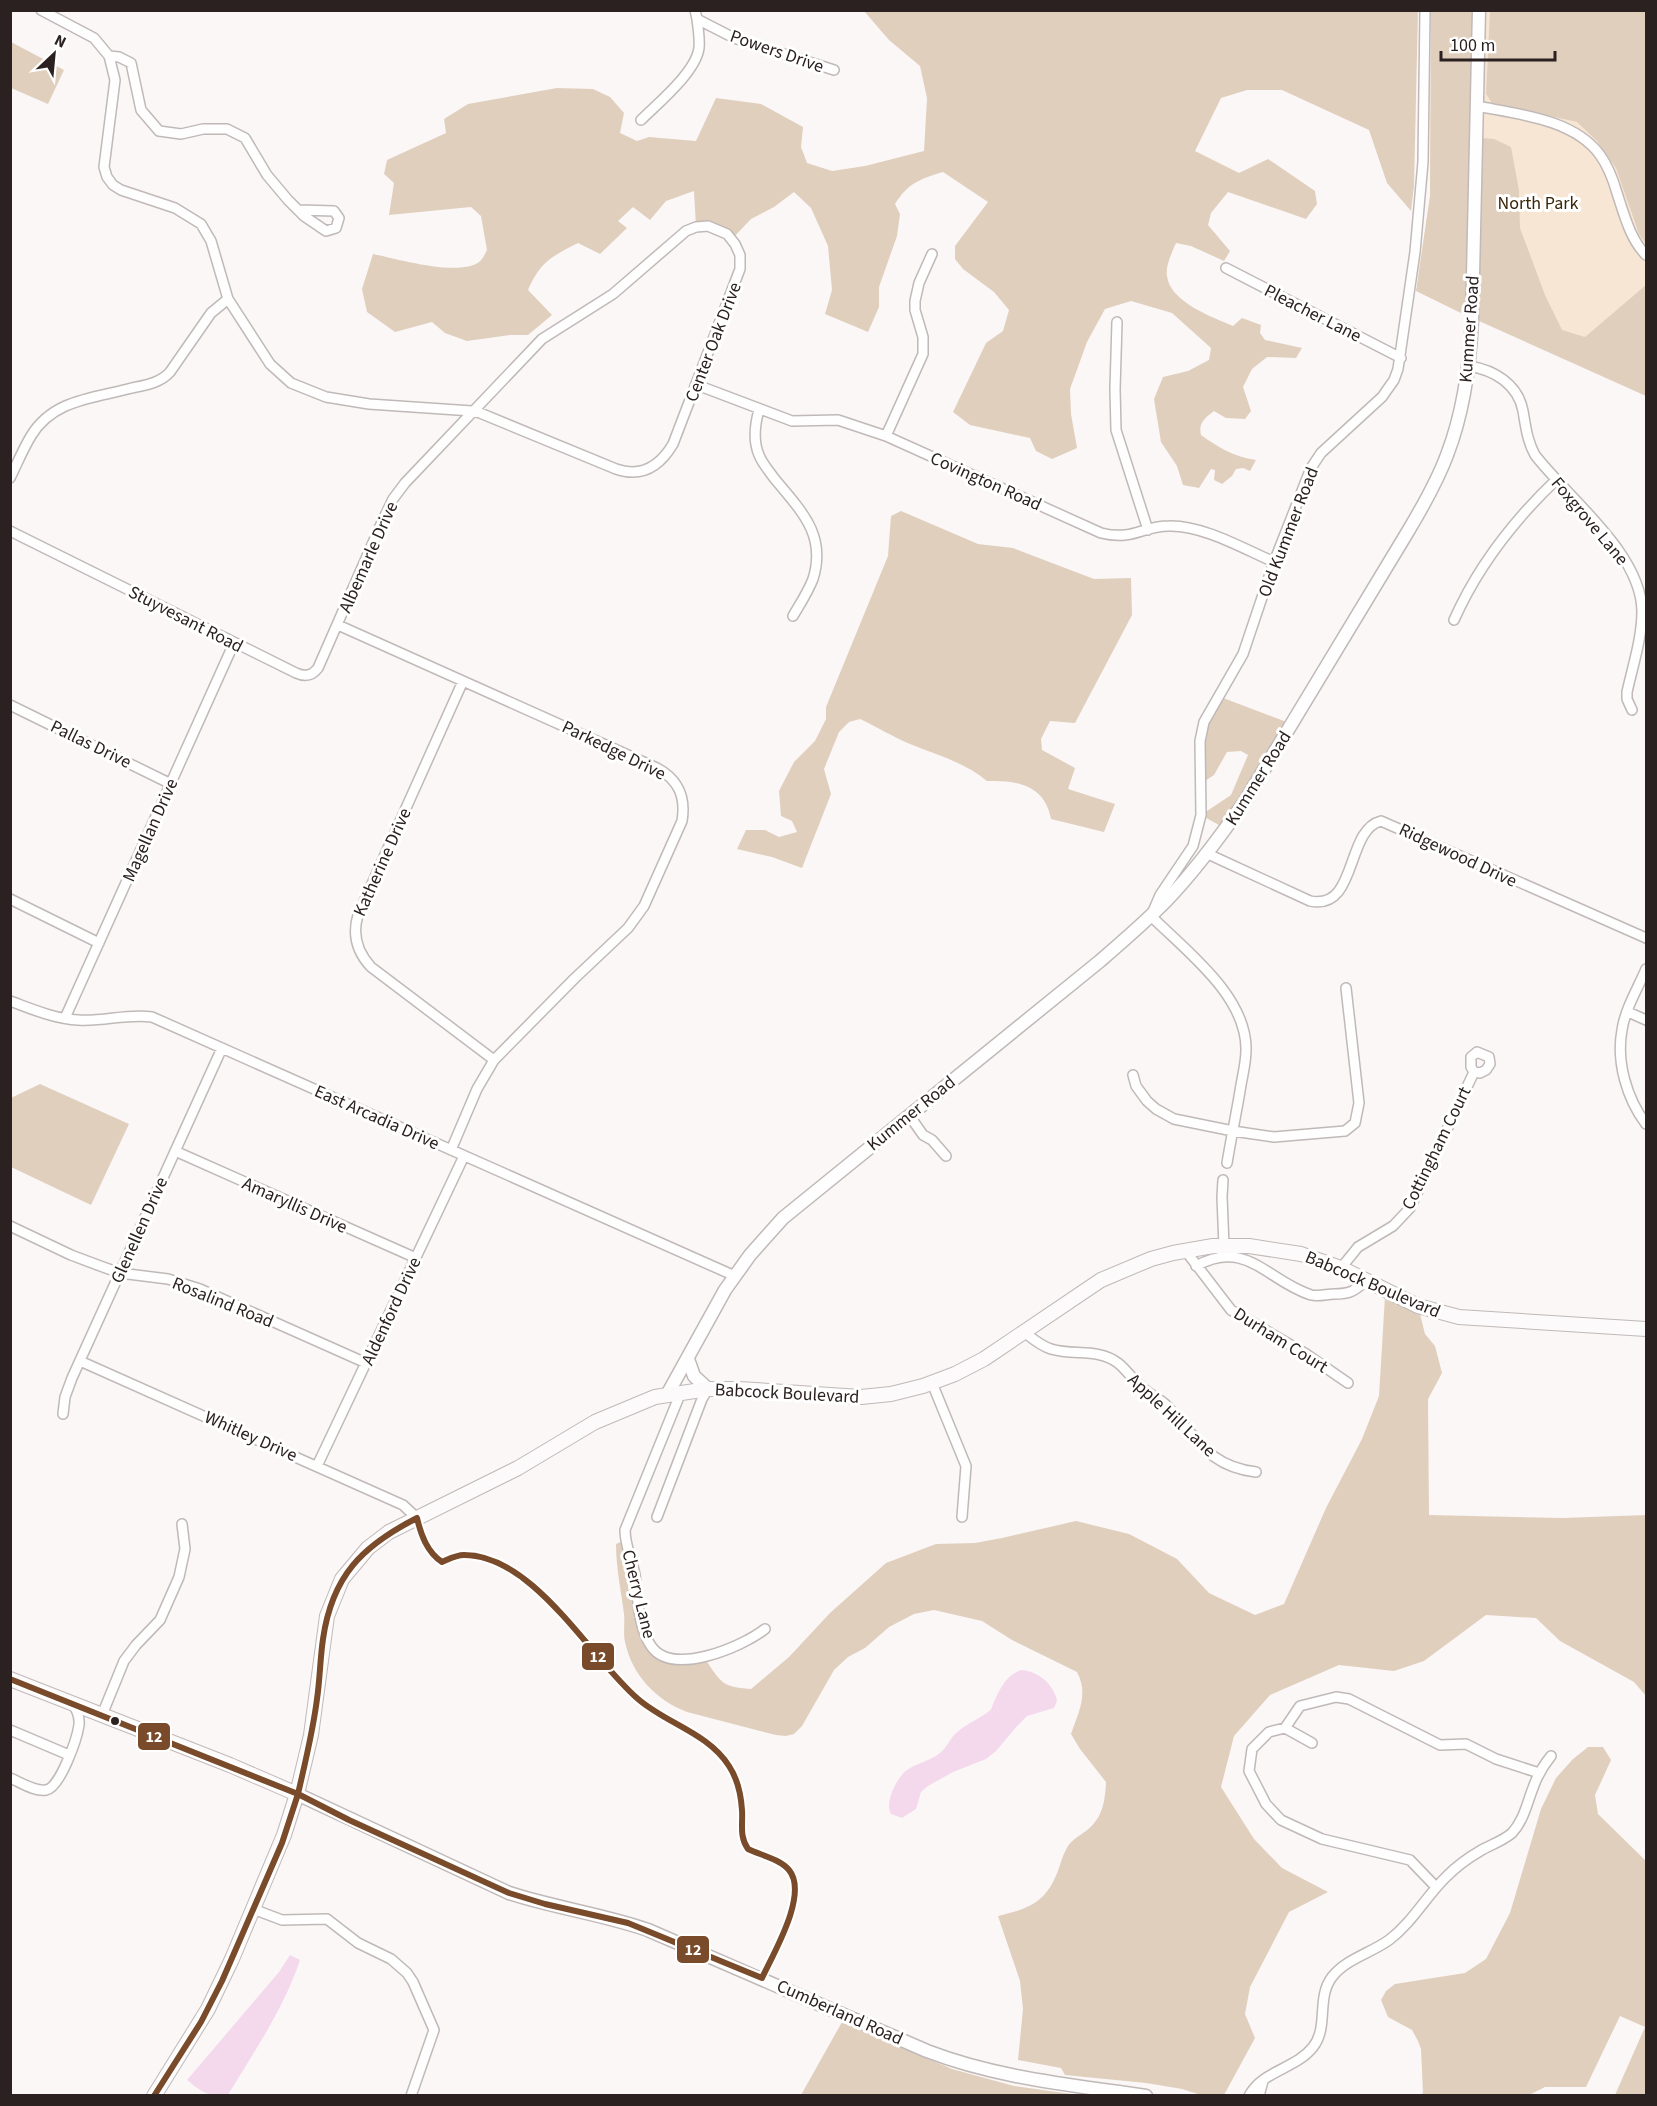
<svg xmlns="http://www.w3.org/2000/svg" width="1657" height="2106" font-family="'Source Sans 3',sans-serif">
<rect width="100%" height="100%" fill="#fbf7f7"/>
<!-- green -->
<path fill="#f8e6d4" d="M1431,11H1646V385L1419,271L1430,196Z"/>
<!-- forest -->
<path fill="#e0cfbd" d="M864,11H1418L1414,186L1411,211L1387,183L1369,130L1282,90H1247L1221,98L1195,151L1239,173L1268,159L1315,191L1317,204L1306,219L1228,192L1211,213L1208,225L1230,251L1224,261L1191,246L1176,243C1172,252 1165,267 1167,276C1170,302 1212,317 1233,326L1242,318L1261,325L1260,333L1265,340L1302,348L1296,358L1267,357L1252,369L1243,387L1251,411L1245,419L1226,418L1214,411C1205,418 1198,423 1201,435C1218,447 1234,457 1256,460L1250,471L1243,468L1236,469L1232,476L1222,484L1214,480L1215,470L1211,469L1199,488L1183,485L1177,466L1161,442L1154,399L1163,377L1188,371L1209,360L1211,348L1172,313L1131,301L1105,309L1087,342L1070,389L1071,414L1077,448L1052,459L1036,451L1030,438L970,425L953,412L986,343L1003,331L1009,310L994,292L963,269L955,259V246L988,202L943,172C920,179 908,183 895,204L900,214L897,236L879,287V307L868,332L825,314L832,290L828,246L811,208L794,192L774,207L751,219L732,239L696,227L694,191L666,201L650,220L633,207L618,221L627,228L600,254L578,243C551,257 541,261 528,290L552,315L528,335H510L467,341L445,333L432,322L395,332L367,312L362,289L373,254C397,259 459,277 479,262C483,259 485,254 487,250L481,216L471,207L389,215L394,183L384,174L387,160L446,133L444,119L468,104L557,88L593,89L610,97L624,113L620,133L637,141L649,137L696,141L716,98L761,104L803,127L801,147L807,163L832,171L865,166L924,151L927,98L920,66L889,40Z
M1431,11H1476L1467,316L1416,291L1430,196Z
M1490,11H1646V244L1639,234L1616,168L1597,141L1577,122L1492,103L1486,94Z
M11,42L64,70L48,104L11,88Z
M1483,138L1494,139L1511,147L1519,190L1520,228L1545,295L1562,330L1585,337L1646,285V396L1479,321Z
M901,511L978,544L1013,548L1094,579L1131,578L1132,615L1075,723L1050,721L1041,739L1042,750L1075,768L1068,789L1115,804L1104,832L1051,819C1045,785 1017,780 987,781C964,762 937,755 910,744C893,737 877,727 860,719L849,722L839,732L824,769L831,794L802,868L772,857L737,849L746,830H765L779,837L797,832L792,821L781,816L779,791L794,762L815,741L826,719V707L888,556L891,516Z
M1218,696L1292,724L1226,829L1201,815L1231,795L1248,755L1241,751L1227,752L1214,775L1202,783L1200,741Z
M40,1084L129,1124L91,1205L11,1167V1098Z
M1385,1296L1420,1314L1425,1334L1435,1346L1442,1373L1428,1399L1429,1515L1563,1518L1646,1515V1696L1634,1682L1560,1641L1536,1618L1486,1615L1424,1661L1394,1671L1339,1665L1270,1695L1234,1736L1221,1787L1254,1839L1282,1868L1328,1892L1289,1912L1250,1987L1245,2014L1255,2038L1224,2095H1201L1182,2089L1146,2083L1065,2075L1061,2068L1018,2060L1023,2009L1020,1981L998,1916C1023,1910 1042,1905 1054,1880C1060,1869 1061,1857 1068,1846C1072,1840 1080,1835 1086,1831C1103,1818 1105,1801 1106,1782L1080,1749L1071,1734C1078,1713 1089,1694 1077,1672L1012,1640L982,1621L934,1610L914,1614L889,1627L865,1648L848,1657L834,1670L802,1726L794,1734L786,1736L776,1735L687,1712C656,1700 632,1675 625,1642C623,1633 625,1623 624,1614C621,1590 616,1568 616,1544L623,1541L642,1633L657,1656L705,1659C721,1682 721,1687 751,1689L789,1657L830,1613L886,1563L936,1544L975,1543L1002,1538L1076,1521L1129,1534L1177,1559L1209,1593L1255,1615L1284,1604L1326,1508L1362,1439L1379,1396Z
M1588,1747H1603L1611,1760L1595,1795L1598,1814L1646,1861V2095H1615L1645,2027L1620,2016L1586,2087H1545L1527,2096L1420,2095L1423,2093L1421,2049L1418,2041L1412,2030L1388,2017L1381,2000L1386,1991L1395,1984L1465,1973L1486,1959L1510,1913L1541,1809L1556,1778L1573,1759Z
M842,2022L952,2069L1014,2086L1078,2095H801Z"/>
<!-- water -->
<path fill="#f4d9ed" d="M1021,1670C1038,1671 1054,1684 1057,1701L1054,1708L1027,1716L1017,1726L996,1751L986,1759L953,1772L928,1786L921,1792L916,1809L902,1818L891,1814C884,1803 897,1777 907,1770C917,1763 930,1761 940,1753C946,1748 949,1741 954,1735C964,1725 977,1720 988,1712C992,1709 991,1709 993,1704C999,1690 1006,1675 1021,1670Z
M290,1955L300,1960C284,2008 254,2052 228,2095C207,2096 203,2093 187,2080L279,1972Z"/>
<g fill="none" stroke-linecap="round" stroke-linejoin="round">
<defs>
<path id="minor" d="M695,10L697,19L734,38L834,70
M109,56L119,57L131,63L141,110L159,131L181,134L203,129H227L245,138L267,175L288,200L304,216L326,231L336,228L339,218L334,211L299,210
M1477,106C1517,114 1574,119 1600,155C1608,166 1613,179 1617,193C1624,214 1630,239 1646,255
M641,120C658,103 696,72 699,48C700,39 698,28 697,19
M1226,268L1401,358
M1117,322L1115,389L1116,430L1148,530
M1469,366C1494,370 1518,384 1523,411C1526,428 1527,440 1535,455C1569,499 1641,553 1642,611C1642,638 1633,665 1627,692V699L1632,710
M697,385L792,421L838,420L886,436L1101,533C1134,541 1141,526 1169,526C1203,525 1244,549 1274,562
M759,410C755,424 753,441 759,455C762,463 769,471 774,478C800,510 827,534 813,579C808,592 800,604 793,616
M886,436L923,354V337L915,310V301L919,283L932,254
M10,478C17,464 23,449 31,436C53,399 95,398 132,388C146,385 160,383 170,372L211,313L228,299
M10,531L296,673C305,677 312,676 318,668L382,522L393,499L405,483L542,339L613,294L686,231L696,227L708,226L727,234L735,244L740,255V269L673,444C660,466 642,478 616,469L480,413L472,411L369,404L326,397L291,383L270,364L228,299L211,241L201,224L175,208L121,190L113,185L107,177L104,167L115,80L109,56L94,38L41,10
M1454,620C1478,566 1513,521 1556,480
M338,625L657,768C679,780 686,797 682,821L644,906L628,928L575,978L494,1060L477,1089L451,1150
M463,681L358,915C352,935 357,952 371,967L494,1060
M10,705L171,784
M1208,854L1310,901C1358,911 1345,830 1381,821L1646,938
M10,899L99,943
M1646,969C1638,988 1625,1009 1622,1030C1616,1062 1627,1099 1646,1124
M10,1001C32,1009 55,1019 78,1020C103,1022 128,1013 152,1017L735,1276
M1628,1012L1646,1020
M65,1018L234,643
M1133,1075L1136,1086L1147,1101L1156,1109L1174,1119L1233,1131L1274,1137L1345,1131L1355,1123L1359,1103L1346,988
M909,1115L923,1135L932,1140L946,1156
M175,1151L416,1258
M1227,1163C1231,1139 1236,1115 1240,1091C1242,1077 1246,1064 1246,1050C1247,996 1186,951 1151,916L1160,895L1193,846L1201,815L1200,741L1204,722L1243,654L1274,562L1311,468L1321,453L1382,397L1394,380L1398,369L1415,252L1423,162L1425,10
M1223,1180L1222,1197L1224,1246
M10,1226L71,1255L103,1267L120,1273L168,1279L200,1289L366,1363
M1185,1250L1231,1310L1306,1354L1348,1383
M1196,1266C1247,1238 1267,1281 1311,1295C1319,1297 1327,1294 1334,1294C1351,1294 1354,1291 1367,1280
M1341,1268L1358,1247L1393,1226L1410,1208L1474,1072L1471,1067V1057L1477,1052L1489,1057L1490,1064L1486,1070L1480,1073L1474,1072
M1024,1332C1033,1339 1041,1346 1051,1349C1074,1356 1098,1348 1118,1363C1128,1371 1134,1382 1144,1389C1151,1395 1160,1399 1166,1405C1197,1436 1206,1466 1256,1472
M80,1361L403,1505L417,1518
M932,1383L966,1466L962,1517
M681,1392L625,1530C625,1546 632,1559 635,1575C638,1598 638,1627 651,1646C672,1677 742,1647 765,1629
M63,1414L65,1397L72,1378L222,1048
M317,1466L464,1156
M657,1517L702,1399L708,1389
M102,1715L124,1661L136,1645L160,1620L179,1577L185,1549L182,1524
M1285,1728L1300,1706L1336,1697L1349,1699L1440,1745L1466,1744L1496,1759L1539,1773
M10,1730L69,1755
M1312,1743L1285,1728L1269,1732L1252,1749L1249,1771L1266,1804L1281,1820L1322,1839L1410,1860L1436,1887
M10,1778C20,1782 35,1792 46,1790C60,1788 77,1739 79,1725C80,1717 77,1710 72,1703
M253,1909L282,1920L327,1919L358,1943L391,1959L407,1973L413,1982L434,2030L411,2096
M1249,2096C1263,2070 1296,2069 1313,2047C1329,2027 1316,1998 1332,1977C1346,1959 1371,1953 1389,1940C1413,1922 1426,1896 1447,1876C1457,1866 1468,1858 1480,1851C1490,1845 1503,1841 1512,1833C1524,1820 1527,1803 1533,1788C1537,1776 1543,1766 1551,1756
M1259,2096L1263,2081"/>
<path id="tertiary" d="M688,1359L694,1376L708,1389
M667,1395L725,1290L750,1255L783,1218L1100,961C1122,942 1144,923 1165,902C1195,871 1220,837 1245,801L1407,533C1422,508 1437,482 1447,455C1464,411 1470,365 1472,319L1479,10
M297,1794L509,1893C555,1908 602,1914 648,1930L927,2051C997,2078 1072,2085 1146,2096"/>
<path id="secondary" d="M10,1679L230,1765L297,1794
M154,2096L208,2009L232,1959L284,1835L297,1794L311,1735L327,1616L342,1579L368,1548L389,1532L518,1468L595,1422L655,1397L708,1389H739L861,1397L891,1394L923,1386L955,1374L984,1359L1101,1280L1151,1259L1173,1253L1213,1246H1249L1301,1254L1341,1268L1418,1306L1459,1317L1646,1329"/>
</defs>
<!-- minor casing -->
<use href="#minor" stroke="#c0b9b8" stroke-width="12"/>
<!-- tertiary casing -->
<use href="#tertiary" stroke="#c0b9b8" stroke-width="15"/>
<!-- secondary casing -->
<use href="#secondary" stroke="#c0b9b8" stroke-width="16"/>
<!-- minor -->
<use href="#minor" stroke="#fefefe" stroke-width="9"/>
<!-- tertiary -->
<use href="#tertiary" stroke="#fefefe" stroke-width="12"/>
<!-- secondary -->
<use href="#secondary" stroke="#fcfafa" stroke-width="14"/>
<defs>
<path id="bus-1" d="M417,1518C421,1535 427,1552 442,1562C449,1559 456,1555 464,1555C534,1555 590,1658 638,1699C667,1724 708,1733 729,1766C737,1778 741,1795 742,1810C743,1824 739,1836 748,1849C760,1855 780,1859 789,1870C809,1894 773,1954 762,1978L628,1923L545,1904L509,1893L349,1820L298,1794C305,1763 313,1731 317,1699C320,1679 320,1659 323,1639C332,1576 362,1546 417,1518Z
M10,1679L298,1794
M154,2096L201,2022L222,1981L282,1843L298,1794"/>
</defs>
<!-- bus-1 casing -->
<use href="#bus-1" stroke="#fff" stroke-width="10"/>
<!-- bus-1 -->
<use href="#bus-1" stroke="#7a4b2a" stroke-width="6"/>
</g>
<!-- markers -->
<circle fill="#2a2120" stroke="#fff" stroke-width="2" cx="115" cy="1721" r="5"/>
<g text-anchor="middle" stroke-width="6" stroke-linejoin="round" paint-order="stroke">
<!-- street labels -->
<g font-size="18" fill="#2a2120" stroke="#fff">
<text transform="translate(777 51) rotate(19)" y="6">Powers Drive</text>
<text transform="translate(1313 313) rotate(27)" y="6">Pleacher Lane</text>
<text transform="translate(1469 329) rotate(-86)" y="6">Kummer Road</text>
<text transform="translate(713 342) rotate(-69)" y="6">Center Oak Drive</text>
<text transform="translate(986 481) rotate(24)" y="6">Covington Road</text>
<text transform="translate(1590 521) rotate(50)" y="6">Foxgrove Lane</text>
<text transform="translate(1288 532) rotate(-69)" y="6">Old Kummer Road</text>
<text transform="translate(368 557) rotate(-66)" y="6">Albemarle Drive</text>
<text transform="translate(186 619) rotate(27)" y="6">Stuyvesant Road</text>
<text transform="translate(91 744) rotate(26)" y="6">Pallas Drive</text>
<text transform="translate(614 750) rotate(26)" y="6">Parkedge Drive</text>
<text transform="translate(1258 778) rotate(-58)" y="6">Kummer Road</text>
<text transform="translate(150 830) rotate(-66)" y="6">Magellan Drive</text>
<text transform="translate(1458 855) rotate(25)" y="6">Ridgewood Drive</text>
<text transform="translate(382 862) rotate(-66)" y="6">Katherine Drive</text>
<text transform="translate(911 1113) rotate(-39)" y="6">Kummer Road</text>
<text transform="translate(377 1117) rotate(24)" y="6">East Arcadia Drive</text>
<text transform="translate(1436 1148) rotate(-64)" y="6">Cottingham Court</text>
<text transform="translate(295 1205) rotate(24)" y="6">Amaryllis Drive</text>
<text transform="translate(139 1230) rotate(-66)" y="6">Glenellen Drive</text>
<text transform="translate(1373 1284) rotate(23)" y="6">Babcock Boulevard</text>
<text transform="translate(223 1302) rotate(22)" y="6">Rosalind Road</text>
<text transform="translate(391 1311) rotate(-65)" y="6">Aldenford Drive</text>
<text transform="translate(1281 1340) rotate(32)" y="6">Durham Court</text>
<text transform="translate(787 1393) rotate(3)" y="6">Babcock Boulevard</text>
<text transform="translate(1172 1415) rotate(43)" y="6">Apple Hill Lane</text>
<text transform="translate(251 1436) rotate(24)" y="6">Whitley Drive</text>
<text transform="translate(639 1594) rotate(76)" y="6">Cherry Lane</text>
<text transform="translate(840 2012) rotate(24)" y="6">Cumberland Road</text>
</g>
<!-- park labels -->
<g font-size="18" fill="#392508" stroke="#fff">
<text x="1538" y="209">North Park</text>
</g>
</g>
<g stroke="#fff" stroke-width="2">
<rect x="581" y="1642" width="34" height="29" rx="6" fill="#7a4b2a"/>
<rect x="137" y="1722" width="34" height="29" rx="6" fill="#7a4b2a"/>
<rect x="676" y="1935" width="34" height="29" rx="6" fill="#7a4b2a"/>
</g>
<g font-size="16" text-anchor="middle" font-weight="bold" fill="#fff">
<text x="598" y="1662">12</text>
<text x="154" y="1742">12</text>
<text x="693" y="1955">12</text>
</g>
<!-- border -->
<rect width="1657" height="2106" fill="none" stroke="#2a2120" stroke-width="24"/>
<!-- north arrow -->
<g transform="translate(54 54) rotate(26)" stroke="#ffffff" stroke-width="4.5" paint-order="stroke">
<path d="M0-4.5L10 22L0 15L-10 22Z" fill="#2a2120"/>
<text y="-9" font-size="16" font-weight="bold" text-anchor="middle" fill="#2a2120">N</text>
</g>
<!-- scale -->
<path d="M1441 51v9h114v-9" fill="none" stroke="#2a2120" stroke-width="3"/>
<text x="1450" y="51" font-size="18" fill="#2a2120" stroke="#ffffff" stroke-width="4.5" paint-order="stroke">100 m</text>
</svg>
